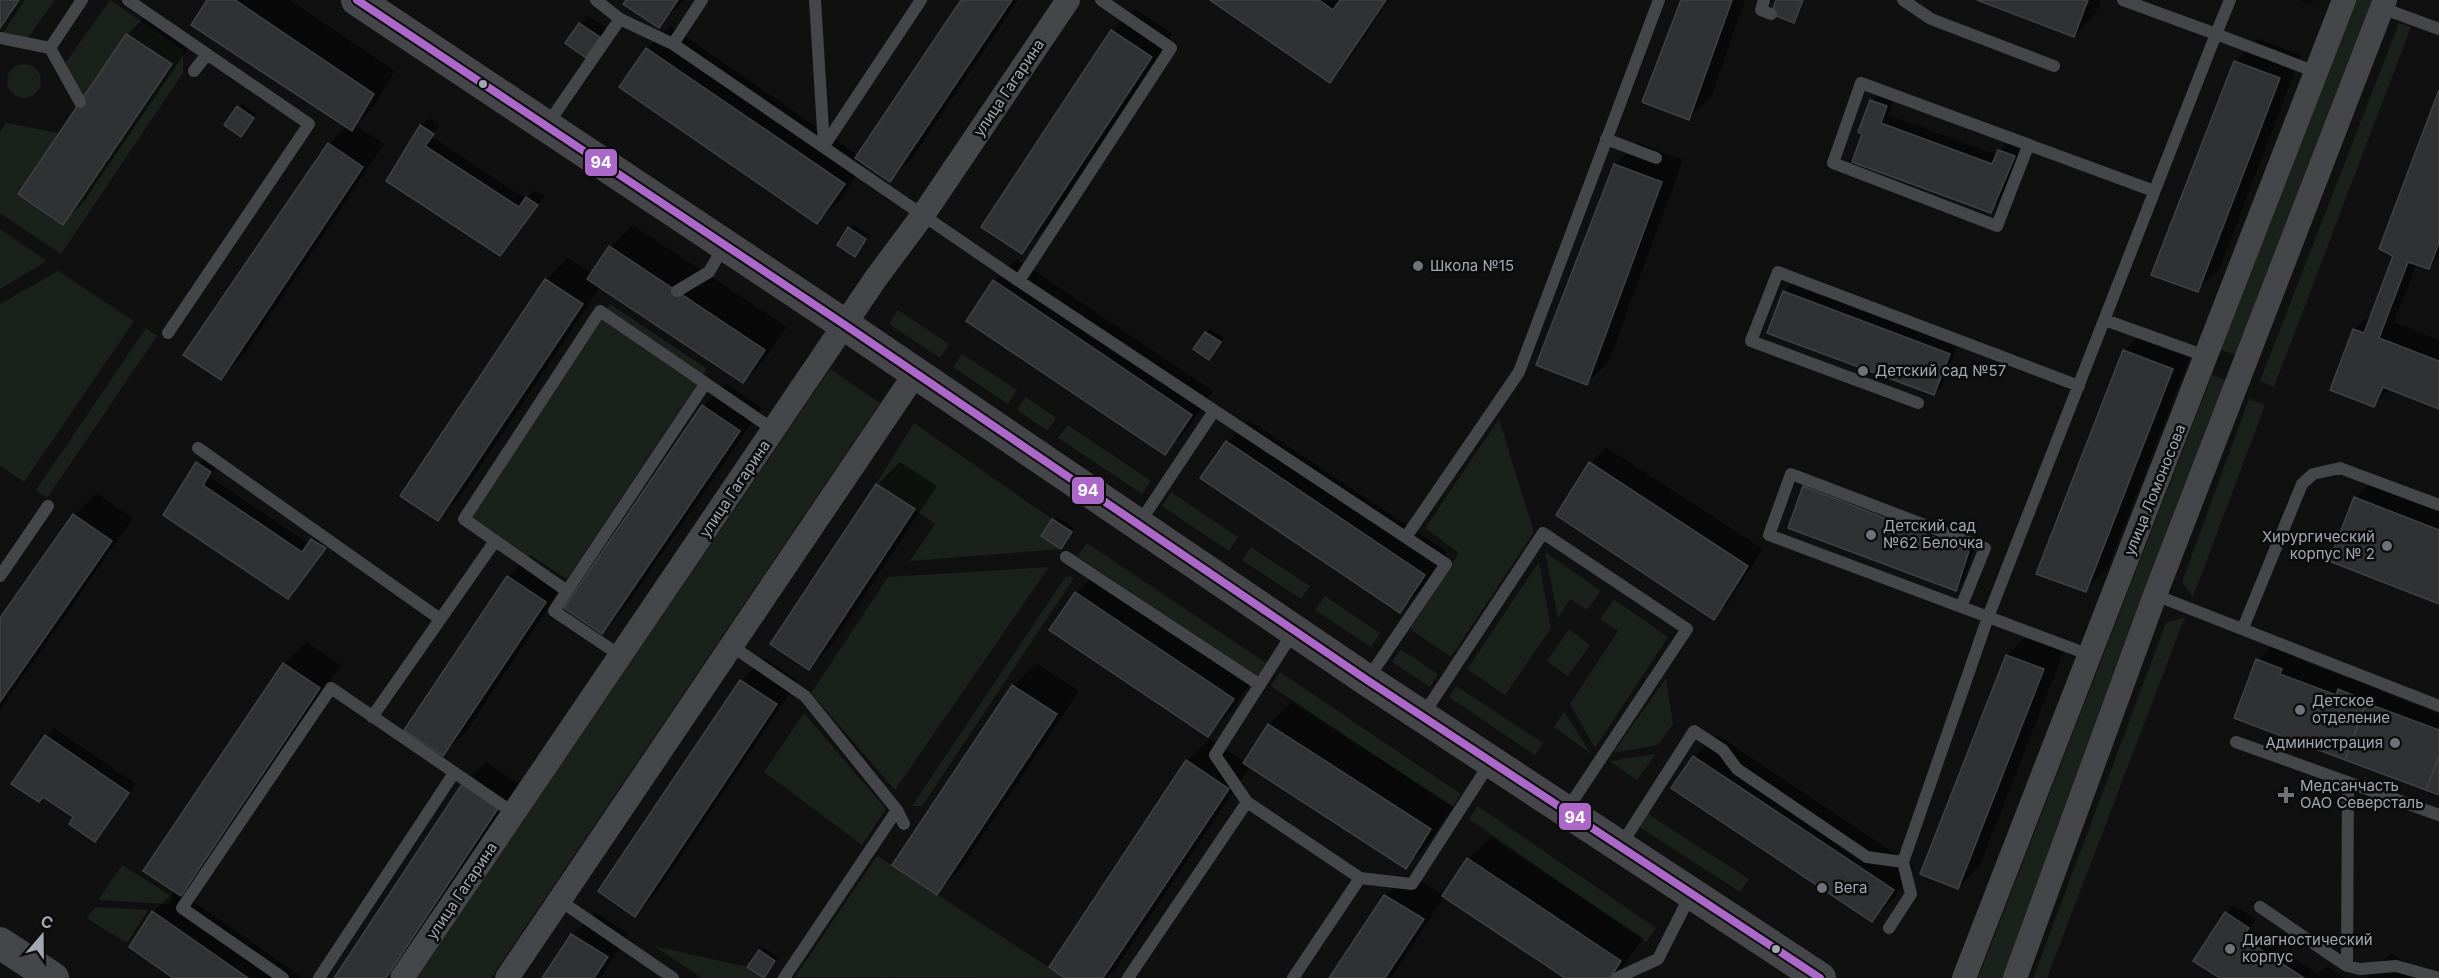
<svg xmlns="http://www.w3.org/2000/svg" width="2439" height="978" font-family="Inter,sans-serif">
<rect width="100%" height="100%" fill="#101010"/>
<!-- green -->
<path fill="#1a201a" d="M19,0H55L24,43L0,38V28Z
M110,0L183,50V73L61,254L0,213V132L6,123L59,133L18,194L63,225L171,64L126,34L80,102L61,69Z
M2354,0H2374L2239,356L2221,350Z
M2399,23L2411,27L2274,387L2260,381Z
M7 81a17 17 0 1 1 34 0a17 17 0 1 1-34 0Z
M0,229L47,261L0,289Z
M58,271L134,321L24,482L0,466V304Z
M610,304L707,369L564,584L469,519Z
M898,310L949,344L940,358L889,324Z
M146,328L157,336L47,498L36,490Z
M962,354L1017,390L1008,404L953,367Z
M830,369L880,403L491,978H416Z
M2212,375L2229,381L2003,978H1978Z
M1026,397L1056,418L1047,431L1017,410Z
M2249,399L2265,405L2193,597L2182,582Z
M1499,419L1534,532L1451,657L1410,629L1459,553L1425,528Z
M914,423L1052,519L1042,536L1061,549L910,561L935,524L876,484Z
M1068,425L1151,481L1142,494L1058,438Z
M1171,492L1238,537L1229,551L1162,506Z
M1087,543L1266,663L1257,677L1077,556Z
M1251,547L1310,586L1301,599L1242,560Z
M1545,552L1601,591L1587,610L1570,599L1558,618Z
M1539,562L1551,628L1505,695L1467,669Z
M1049,567L895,790L811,693L888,577Z
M1066,576L1074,578L922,806H912Z
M1325,596L1380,633L1371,647L1315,610Z
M1614,599L1668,637L1595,748L1570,704L1618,631L1600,619Z
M2185,617L2047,978H2033L2166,623Z
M1569,629L1590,645L1568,676L1547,661Z
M1401,649L1438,674L1430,687L1392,662Z
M1280,672L1461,794L1452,807L1271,686Z
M1666,678L1673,724L1658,745L1613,753Z
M1456,686L1543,743L1535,755L1449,697Z
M1564,711L1591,754L1554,727Z
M804,713L886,809L862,845L764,772Z
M1656,754L1637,780L1609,761Z
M1478,806L1656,928L1646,942L1469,819Z
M1648,814L1749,879L1740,892L1639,827Z
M877,856L892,865L1065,978L795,977Z
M122,865L173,897L169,904L98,900Z
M96,907L148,910L127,943L86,918Z
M654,946L747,967L763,978H702Z"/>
<!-- shadow -->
<path fill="#0007" fill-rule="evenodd" d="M0,0H25L0,37Z
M209,0H290L395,71L374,106L356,125L384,144L243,356L221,378L329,144L347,126Z
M628,0H684L659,26Z
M963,0H1018L913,157L890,180L865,163L840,200L817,222L621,87L647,49L670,26L859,156Z
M1389,0L1342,69L1330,81L1211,1Z
M1682,0H1745L1712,95L1689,118Z
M1778,0H1804L1794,22Z
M1981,0H2101L2096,13L2073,36Z
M2299,0H2315L2311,4Z
M1135,9L1173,34L1044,230L1021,252L1112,31Z
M150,12L193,41L85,200L63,223L20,194L127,35Z
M588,16L607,28L586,56L567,43Z
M2258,39L2301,55L2220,268L2197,290L2236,62Z
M1879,93L1894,98L1888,115L1997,155L2007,142L2022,148L1998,203L1990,211L1864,133L1871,101Z
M2439,94V257L2428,268L2417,263L2394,322L2439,340V407L2390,389L2373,405L2332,389L2354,329L2373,314L2395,255Z
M242,104L256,114L245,131L238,107Z
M429,118L440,125L432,137L526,199L535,190L545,196L500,254L388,180L421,126Z
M1638,143L1683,160L1609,361L1587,383L1615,165Z
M633,225L787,327L765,359L743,381L601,286L460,497L438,519L546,280L568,258L593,274L611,247Z
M853,225L869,235L859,251L849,228Z
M1017,259L1213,391L1187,430L1164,453L995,281Z
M1792,284L1957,346L1942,386L1934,394L1784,292Z
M1209,329L1224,338L1209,358L1206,333Z
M2147,329L2194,347L2108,567L2086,590L2124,351Z
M726,383L762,408L624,609L602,632L566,608L704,406Z
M1249,420L1447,552L1422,588L1400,611L1227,442Z
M1606,447L1763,549L1729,602L1714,618L1558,515L1591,463Z
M205,456L218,464L210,477L309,544L320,532L332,540L288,598L165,515Z
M900,462L937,486L831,646L809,668L772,644L877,485Z
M2377,475L2439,499V602L2355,498Z
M1812,479L1976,543L1963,581L1955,589L1804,487ZM1970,543L1972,544L1960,581H1957Z
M96,493L133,518L0,710V621L74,515Z
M1057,517L1074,528L1064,544L1053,520Z
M530,555L567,579L466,732L443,754L508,577Z
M1098,571L1255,676L1231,712L1208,735L1076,593Z
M2030,633L2066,646L1980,865L1958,888L1922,874L2007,655Z
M306,642L341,665L203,872L181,893L303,978H176L153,912L175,891L284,664Z
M2273,644L2297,653L2295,658L2350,679L2355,674L2382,685L2380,691L2439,714V793L2257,660Z
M764,658L798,681L657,892L635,915L741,681Z
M1036,663L1079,691L959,871L937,893L894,865L1014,686Z
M1292,702L1453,806L1428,844L1406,867L1250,766L1114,971L1107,978H1068L1187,761L1210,739L1245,762L1269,724Z
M54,728L136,784L95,840L75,817L46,736Z
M1717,735L1915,867L1894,898L1872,920L1694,757Z
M486,762L520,784L392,978H336L463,785Z
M1491,837L1643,938L1615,978H1568L1445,896L1391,978H1331L1385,896L1408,874L1444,895L1468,859Z
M2234,905L2256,919L2249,930L2318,974L2327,966L2345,978H2222L2226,913Z
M595,912L629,934L600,978H543L572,935Z
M763,947L778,957L767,973L749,966Z
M2391,953L2430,978H2367Z"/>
<!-- building -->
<path fill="#303133" stroke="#404144" stroke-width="1.5" d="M0,0H19L0,28Z
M207,0H235L374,94L352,131L191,25Z
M626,0H678L659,28L623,4Z
M961,0H1012L890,182L855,158Z
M1210,0H1319L1333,10L1340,0H1386L1330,83Z
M1681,0H1732L1689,120L1642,102Z
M1776,0H1803L1794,23L1771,14Z
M1977,0H2088L2074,37Z
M579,23L600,37L586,58L565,43Z
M1111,30L1152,57L1022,254L981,227Z
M126,34L172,64L63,225L18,194Z
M646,48L845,184L817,224L619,87Z
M2234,61L2280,78L2198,292L2151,275Z
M2439,90V243L2429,269L2408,262L2379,338L2439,361V409L2383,387L2374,407L2330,390L2353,329L2364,333L2393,256L2379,249Z
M1870,100L1887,106L1881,123L1992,164L1998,150L2015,156L1991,213L1852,162L1862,134L1858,132Z
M237,106L254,118L241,137L224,125Z
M420,125L434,134L425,146L519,207L526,197L538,205L500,256L386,181Z
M328,143L363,167L221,380L183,355Z
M1614,164L1662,182L1587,385L1536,365Z
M848,227L866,239L855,257L837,245Z
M609,246L765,350L743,383L587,279Z
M545,279L583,304L438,521L400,496Z
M993,280L1192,415L1165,455L966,321Z
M1783,291L1950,354L1934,395L1767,333Z
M1205,332L1221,342L1209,360L1193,349Z
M2123,350L2173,369L2086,592L2036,574Z
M702,405L740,431L602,634L564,608Z
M1226,441L1425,575L1400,613L1200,478Z
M196,462L211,472L203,485L302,552L311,539L326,548L288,599L163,515Z
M1589,462L1748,566L1714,620L1556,515Z
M876,484L915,509L809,670L770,644Z
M1803,486L1969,551L1956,591L1788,528Z
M2354,497L2439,530V604L2329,561Z
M73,514L112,541L0,702V618Z
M1052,519L1072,532L1061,549L1041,536Z
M507,576L546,602L443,756L404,730Z
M1075,592L1234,699L1208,737L1049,630Z
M2006,655L2044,669L1958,889L1920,874Z
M2256,659L2282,669L2280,674L2336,695L2338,689L2367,701L2345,760L2234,718Z
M283,663L320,688L181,896L143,871Z
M740,680L777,704L635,917L598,891Z
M1012,685L1057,714L937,895L892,865Z
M2366,703L2439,730V756L2426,790L2345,760Z
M1268,724L1431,829L1406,869L1243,763Z
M45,735L129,793L95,842L69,824L73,817L43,797L39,802L11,784Z
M1693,756L1894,890L1872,922L1671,788Z
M2439,756V795L2426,790Z
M1186,760L1229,789L1103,978H1065L1049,967Z
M462,784L499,807L386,978H334Z
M1467,858L1621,961L1610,978H1565L1442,896Z
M1384,895L1424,919L1385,978H1329Z
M152,911L248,978H173L129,947Z
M2225,912L2249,928L2243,938L2304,978H2220L2193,961Z
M571,934L608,957L594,978H542Z
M759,950L775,961L764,978L747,967Z"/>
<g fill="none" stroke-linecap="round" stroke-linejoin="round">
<!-- service -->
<path stroke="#454649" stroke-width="12" d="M128,0L309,124L168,333
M596,0L620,19
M815,0L824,146
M1764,0L1761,10L1771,14
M1903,0L1931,19L2054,66
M2123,0L2216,34L2230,0
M2382,8L2439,29
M0,38L50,48L82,0
M673,44L702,0
M50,48L80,102
M194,71L207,54
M547,125L620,19L673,44L1019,281L1171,48L1101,0
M1606,139L1656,158
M824,146L921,0
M2028,146L1997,226L1833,163L1861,83L2154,191
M1019,281L1446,564L1367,680
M677,291L709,272L724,246
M2105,320L2208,357
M705,384L567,591L464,519L600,311L774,430
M1918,403L1751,341L1778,272L2079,386
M198,448L440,619
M1138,525L1214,411
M1406,537L1519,372L1659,0
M1066,557L1260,685
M0,576L48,506
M567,591L554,611L621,656
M2155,595L2439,706
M1961,607L1985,548L1791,474L1769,535L2090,655
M2243,628L2302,484L2313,474L2340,468L2439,505
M1294,631L1215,755L1247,802L1360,878L1412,884L1490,763
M733,647L805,696L897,810L904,824
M1423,715L1543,533L1687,629L1566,811
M372,717L495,541
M2236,742L2439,815
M1621,845L1694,731L1723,750L1737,769L1867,857L1903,862L1988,617L2216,34L2316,72
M559,900L673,978
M2260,907L2347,966L2360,969L2396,966L2439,978
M1889,928L1911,894L1903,862
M2347,966L2348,783
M283,978L182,908L331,688L515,814
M319,978L454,773
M784,978L897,810
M1128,978L1247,802
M1293,978L1360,878
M1617,978L1658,959L1691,894"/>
<!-- minor -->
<path stroke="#454649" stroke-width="24" d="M402,978L876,278L923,215L1068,0
M507,978L915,374
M1964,978L2344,0
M2015,978L2155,595L2385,0"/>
<!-- tertiary -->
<path stroke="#454649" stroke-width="32" d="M357,0L845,325L1367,680L1820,978
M0,943L53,978"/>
<defs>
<path id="bus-1" d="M357,0L845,325L1367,680L1820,978"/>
</defs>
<!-- bus-1 casing -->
<use href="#bus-1" stroke="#0b0b0c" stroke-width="12"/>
<!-- bus-1 -->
<use href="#bus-1" stroke="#ac68c9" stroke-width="8"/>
</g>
<!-- markers -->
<g fill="#a1a8b1" stroke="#0b0b0c" stroke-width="2">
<circle cx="483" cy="84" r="5"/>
<circle cx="1776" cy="949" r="5"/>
</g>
<g fill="#6e7379" stroke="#0b0b0c" stroke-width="2">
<circle cx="1418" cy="266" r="6"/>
<circle cx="1863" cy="371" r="6"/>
<circle cx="1871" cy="535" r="6"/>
<circle cx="2387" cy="546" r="6"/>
<circle cx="2300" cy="710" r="6"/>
<circle cx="2395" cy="743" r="6"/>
<path d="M2283 786h6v6h6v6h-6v6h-6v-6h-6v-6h6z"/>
<circle cx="1822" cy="888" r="6"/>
<circle cx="2230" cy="949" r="6"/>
</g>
<g text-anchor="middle" stroke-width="5" stroke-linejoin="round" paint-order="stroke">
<!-- street labels -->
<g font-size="15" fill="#a1a8b1" stroke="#0b0b0c">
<text transform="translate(1009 88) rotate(-56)" y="5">улица Гагарина</text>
<text transform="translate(735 489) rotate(-56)" y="5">улица Гагарина</text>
<text transform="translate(2155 490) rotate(-68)" y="5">улица Ломоносова</text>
<text transform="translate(462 891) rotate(-56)" y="5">улица Гагарина</text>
</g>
<!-- poi labels -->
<g font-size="15" fill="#a1a8b1" stroke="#0b0b0c" text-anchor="start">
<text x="1430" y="271">Школа №15</text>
<text x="1875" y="376">Детский сад №57</text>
<text x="1883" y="531">Детский сад<tspan x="1883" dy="17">№62 Белочка</tspan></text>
<text x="2375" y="542" text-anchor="end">Хирургический<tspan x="2375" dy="17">корпус № 2</tspan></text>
<text x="2312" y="706">Детское<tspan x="2312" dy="17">отделение</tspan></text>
<text x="2383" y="748" text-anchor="end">Администрация</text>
<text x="2300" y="791">Медсанчасть<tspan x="2300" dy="17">ОАО Северсталь</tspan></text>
<text x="1834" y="893">Вега</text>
<text x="2242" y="945">Диагностический<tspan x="2242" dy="17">корпус</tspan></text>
</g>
</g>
<g stroke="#0b0b0c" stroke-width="2">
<rect x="584" y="148" width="34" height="29" rx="6" fill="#ac68c9"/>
<rect x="1071" y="476" width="34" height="29" rx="6" fill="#ac68c9"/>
<rect x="1558" y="802" width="34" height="29" rx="6" fill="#ac68c9"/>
</g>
<g font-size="16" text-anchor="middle" font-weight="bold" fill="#fff">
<text x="601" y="168">94</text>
<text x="1088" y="496">94</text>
<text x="1575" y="823">94</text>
</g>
<!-- north arrow -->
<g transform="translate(42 936) rotate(20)" stroke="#0b0b0c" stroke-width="4.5" paint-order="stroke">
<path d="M0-4.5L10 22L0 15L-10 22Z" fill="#a1a8b1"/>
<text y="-9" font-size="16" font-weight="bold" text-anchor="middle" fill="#a1a8b1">С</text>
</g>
</svg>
